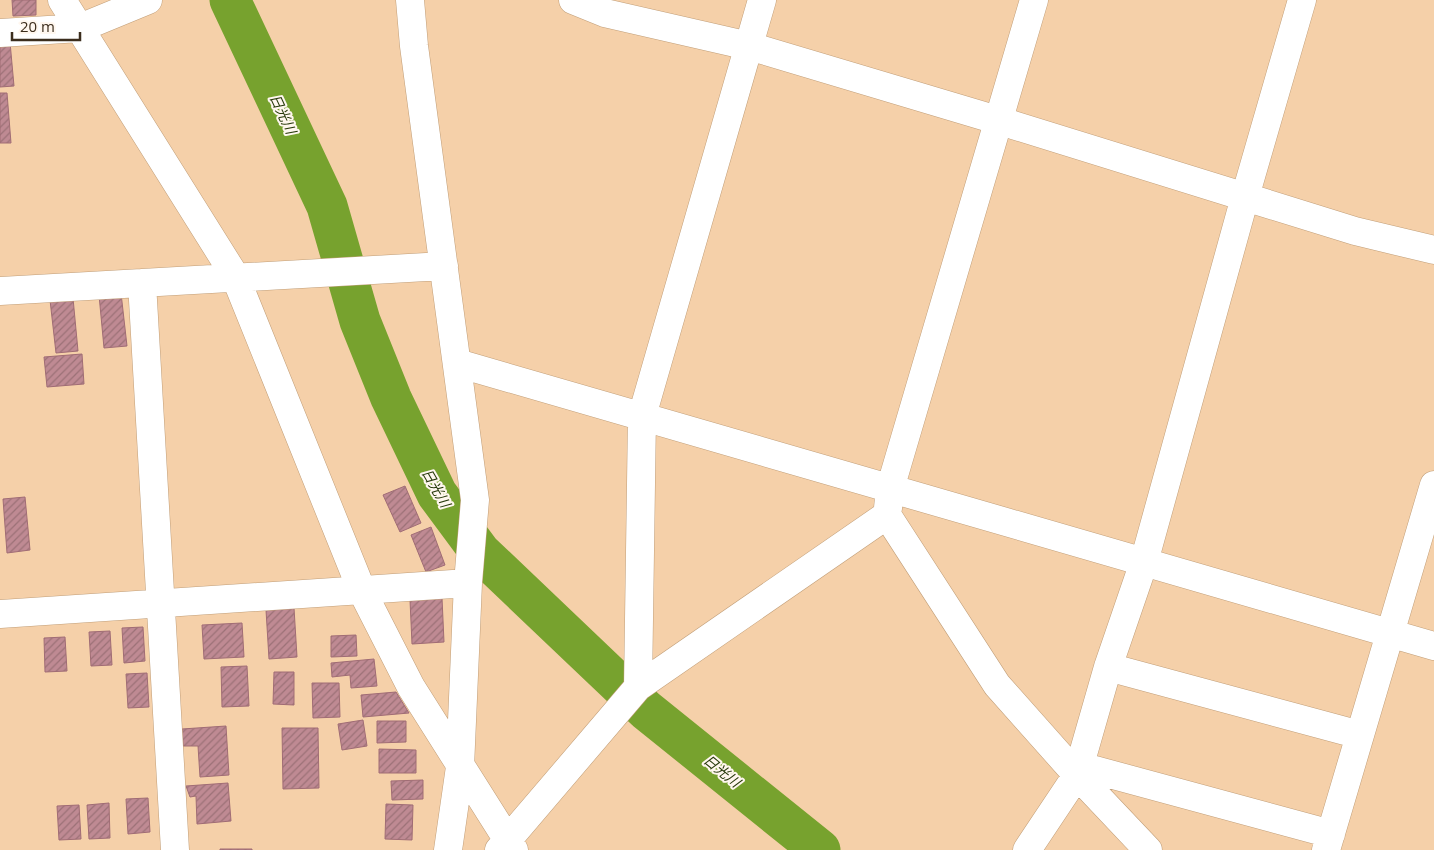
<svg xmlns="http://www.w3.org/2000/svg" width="1434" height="850" font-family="'Open Sans','Noto Sans JP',sans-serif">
<defs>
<pattern id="building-hatch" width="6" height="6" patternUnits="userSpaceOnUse" patternTransform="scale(1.25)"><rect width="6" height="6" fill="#bf8a93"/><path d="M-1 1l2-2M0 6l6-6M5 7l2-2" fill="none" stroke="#9c7177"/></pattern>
</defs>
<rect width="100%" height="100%" fill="#f5d0a9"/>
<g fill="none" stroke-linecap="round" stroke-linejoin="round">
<!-- river -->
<path stroke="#77a22e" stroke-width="41" d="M230,0L327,206L360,321L391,398L437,494L480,552L646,710L820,850"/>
</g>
<!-- building -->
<path fill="url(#building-hatch)" stroke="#a06c75" d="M12,0H36V15L13,16Z
M10,42L14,86L0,87V43Z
M0,93H7L11,143H0Z
M121,293L127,346L104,348L99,295Z
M73,298L78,351L56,353L50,300Z
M82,354L84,384L47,387L44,357Z
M405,486L421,523L400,532L383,495Z
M25,497L30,550L7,553L3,499Z
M431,527L445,565L426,572L411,535Z
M442,598L444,642L412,644L410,600Z
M294,608L297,657L269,659L266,610Z
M242,623L244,657L204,659L202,625Z
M143,627L145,661L124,663L122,628Z
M110,631L112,665L91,666L89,632Z
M356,635L357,656L331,657V636Z
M65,637L67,671L45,672L44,638Z
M374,659L377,686L351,688L350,675L332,677L331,663Z
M247,666L249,706L222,707L221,667Z
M274,672H294V705L273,704Z
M147,673L149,707L128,708L126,674Z
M312,683H339L340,717L313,718Z
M396,692L409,713L363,717L361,695Z
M363,720L367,746L342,750L338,724Z
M377,721H406V742L377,743Z
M226,726L229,775L200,777L198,746H183L182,729Z
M282,728H318L319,788L283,789Z
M379,749L416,750V773H379Z
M423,780V799L392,800L391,781Z
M228,783L231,821L197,824L196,796L190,797L186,786Z
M148,798L150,832L128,834L126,799Z
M109,803L110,838L89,839L87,805Z
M386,804L413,805L412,840L385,839Z
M79,805L81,839L59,840L57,806Z
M220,849H252V850H220Z"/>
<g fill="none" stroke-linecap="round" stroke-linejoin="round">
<defs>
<path id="minor" d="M62,0L235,276L362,591L411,687L514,850
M410,0L414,46L475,500L468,583L460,767L448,850
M573,0L605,13L749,46L997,120L1355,231L1434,250
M0,33L80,28L148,0
M142,283L175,850
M0,291L444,266
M457,363L1434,646
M888,508L890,489L1034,0
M0,614L468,583
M1108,667L1360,735
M638,687L887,515L997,685L1077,775L1148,850
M1080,766L1331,834
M499,850L638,687L642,416L762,0
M1027,850L1077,775L1108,667L1144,562L1245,197L1302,0
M1326,850L1434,485"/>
</defs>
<!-- minor casing -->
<use href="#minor" stroke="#c19e78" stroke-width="29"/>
<!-- minor -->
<use href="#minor" stroke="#fff" stroke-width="28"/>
</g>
<g text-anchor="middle" stroke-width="4" stroke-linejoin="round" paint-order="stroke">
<!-- water labels -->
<g font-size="14" font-style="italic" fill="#283a0c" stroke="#fff7ef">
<text transform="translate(283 114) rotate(65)" y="5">日光川</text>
<text transform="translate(436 488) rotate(60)" y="5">日光川</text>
<text transform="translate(722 771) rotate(39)" y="5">日光川</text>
</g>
</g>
<!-- scale -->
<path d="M12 32v8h68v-8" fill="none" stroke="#3b2d1d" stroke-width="2.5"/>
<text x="20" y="32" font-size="15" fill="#3b2d1d" stroke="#fff7ef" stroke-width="4" paint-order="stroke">20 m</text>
</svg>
